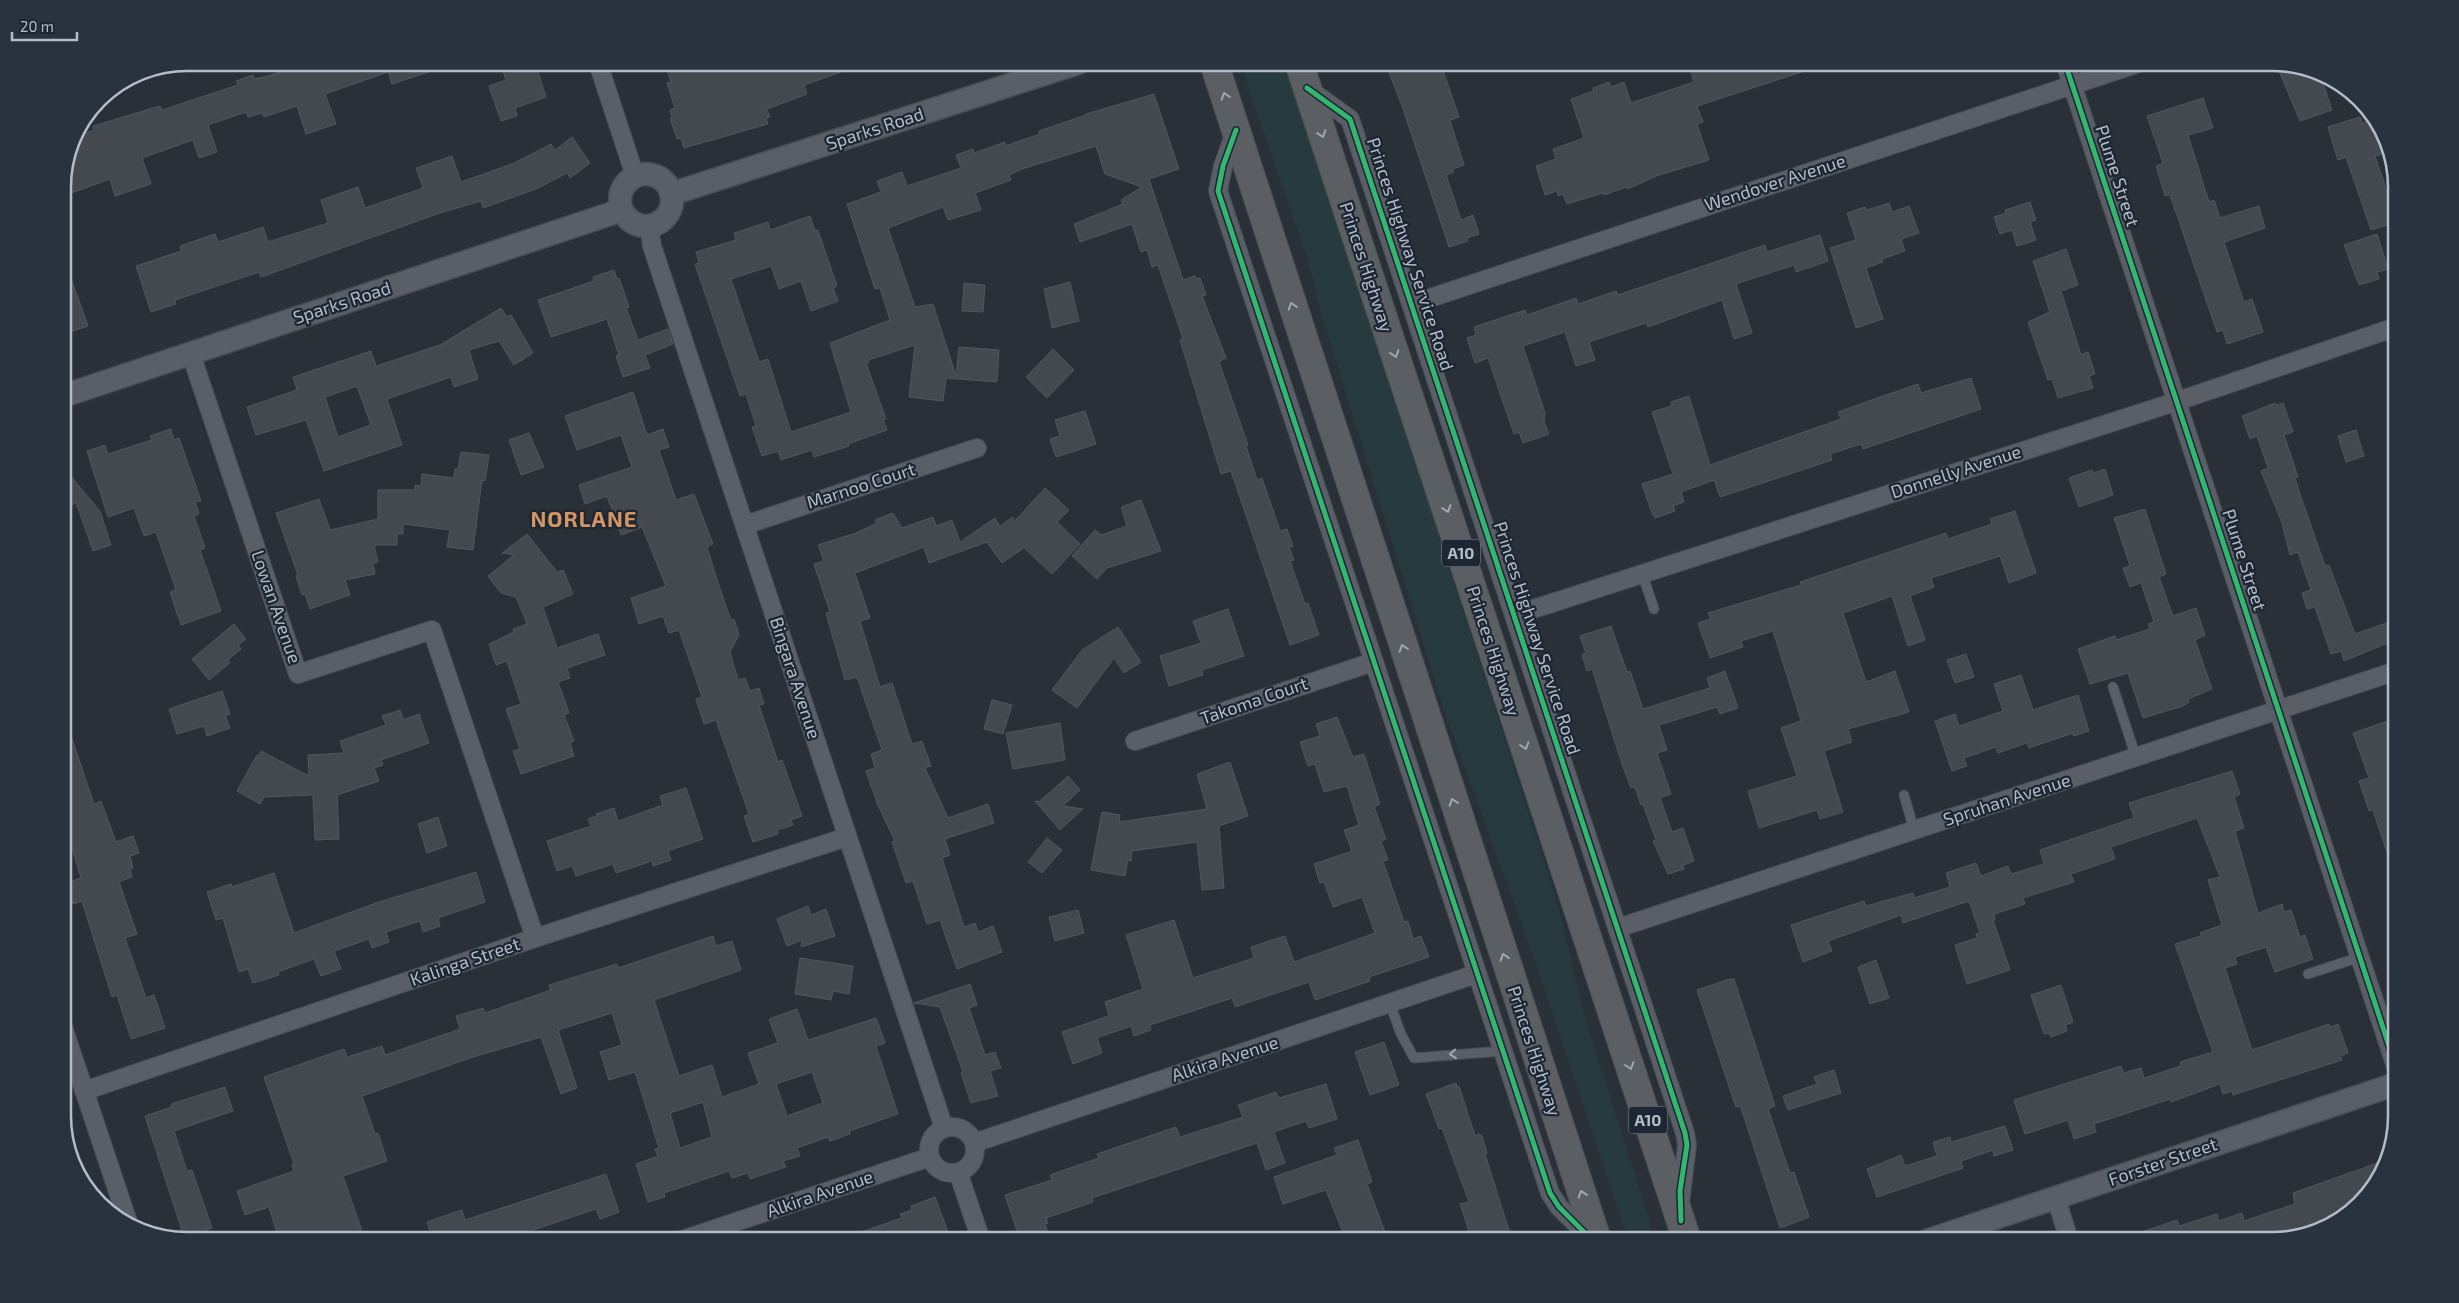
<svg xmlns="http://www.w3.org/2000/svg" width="2459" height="1303" font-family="'Exo 2',sans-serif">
<rect width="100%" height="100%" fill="#2a3038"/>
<!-- green -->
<path fill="#273a3e" d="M1243,63H1281L1290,83L1424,487L1559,908L1584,1015L1648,1216L1654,1240H1630L1626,1233L1534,958L1444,710L1321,313L1308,260L1245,78Z"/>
<!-- building -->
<path fill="#444950" stroke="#52575f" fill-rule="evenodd" d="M309,62H447V66L392,84L388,72L325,94L336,124L306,134L297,106L264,117L262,113L248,117L246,112L208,125L217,152L199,158L193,140L142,158L151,184L115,196L110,179L63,196V179L74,137L94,130L93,126L160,106L162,110L238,85L236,81L253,75L254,79L268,76Z
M500,62H535L546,97L515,108L517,116L501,121L489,86L506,80Z
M686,62H861V65L804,85L807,94L767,109L770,117L766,118L768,124L684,148L681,138L677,139L670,118L672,117L670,110L675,108L667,83L671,82L667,69Z
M1385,62H1440L1459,117L1450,120L1464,165L1453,169L1454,172L1446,175L1461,220L1473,215L1479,234L1467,238L1468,241L1449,247L1402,106Z
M1688,62H1819L1820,66L1697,106L1703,122L1697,124L1709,160L1656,176L1628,189L1627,187L1604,195L1603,193L1567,204L1563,194L1558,196L1557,191L1545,195L1536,166L1556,159L1553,149L1584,138L1571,99L1594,91L1593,88L1609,82L1611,87L1624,82L1631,103L1694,82Z
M2292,67L2320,74L2332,110L2300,121L2279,71Z
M1154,94L1179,169L1149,179L1183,280L1195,276L1196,279L1200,278L1206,295L1202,296L1226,358L1219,362L1248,445L1246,446L1257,480L1262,478L1280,531L1287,529L1293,546L1289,547L1294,560L1290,561L1305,604L1308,603L1319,635L1290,645L1231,471L1221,474L1180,340L1183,339L1158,265L1152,267L1147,250L1141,252L1132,224L1080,242L1074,224L1123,204L1121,200L1142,187L1105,174L1096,146L1022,169L1009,175L1011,180L975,193L981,210L948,220L943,207L888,228L915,307L933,304L956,376L959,347L999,350L997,382L946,378L943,401L909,397L915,345L868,360L869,362L866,363L886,419L883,420L887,430L848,444L849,446L814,457L812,450L781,460L778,451L762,456L752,427L756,426L746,394L740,396L695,264L699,263L696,252L736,240L734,233L768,222L770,230L810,216L815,231L818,230L837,286L833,288L838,301L811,311L801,281L779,289L771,266L731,279L759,362L768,359L791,432L851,412L830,343L890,320L880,288L875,289L847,204L881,192L877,181L902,172L907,186L961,168L956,155L973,149L974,153L1005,142V146L1040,134L1039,131L1086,115V114Z
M2203,98L2213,128L2188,135L2209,202L2214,200L2220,218L2259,206L2265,228L2224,242L2244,302L2252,299L2263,332L2227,344L2223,330L2217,332L2170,195L2165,196L2156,166L2163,163L2147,116Z
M2360,117L2362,123L2376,118L2387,152L2375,156L2396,218V222L2371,230L2346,157L2338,160L2328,127Z
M572,137L590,163L570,178L567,173L536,189L483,208L481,201L440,213L261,277L259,272L175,300L176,304L151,312L136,266L181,251L180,246L215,234L218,242L263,227L268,242L328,223L321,200L358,187L365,208L423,188L416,168L452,156L461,182L512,164L551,144L555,150Z
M2030,202L2036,220L2030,222L2036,240L2017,246L2012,230L2000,234L1994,217L2006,213L2005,210Z
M1889,203L1892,212L1909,206L1919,233L1901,239L1905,251L1882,259L1883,262L1866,268L1883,319L1856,328L1830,248L1856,240L1847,213L1865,207L1867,210Z
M2377,234L2388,269L2377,272L2379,279L2359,285L2344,245Z
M1820,235L1828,261L1796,272L1794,265L1736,284L1752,333L1734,339L1722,300L1648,327L1646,323L1589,342L1595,360L1576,366L1565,332L1523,346L1545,413L1544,422L1549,434L1523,443L1519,432L1514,434L1488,358L1475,363L1467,338L1476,335L1474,327L1525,310L1527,315L1576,298L1578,304L1616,291L1618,295L1765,245L1767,252Z
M2066,249L2078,285L2061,291L2081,355L2088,352L2095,374L2089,376L2093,388L2058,398L2052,379L2048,380L2028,322L2050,312L2033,261Z
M63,262H65L88,326L70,332L69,328L63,330Z
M614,270L617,279L619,278L629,307L626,308L638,340L668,329L673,344L645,355L650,368L623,377L616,356L619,355L607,319L551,337L538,300L594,281L593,277Z
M1070,282L1079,321L1052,328L1044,289Z
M964,283L985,285L983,312L962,311Z
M501,308L507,317L511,315L533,353L514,365L499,341L469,350L478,379L454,387L451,377L387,399L402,445L324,471L306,420L256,435L247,407L297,390L293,377L371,351L376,366L440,345ZM357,386L371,425L338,437L325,397Z
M1053,349L1074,370L1047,398L1026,377Z
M1971,378L1981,409L1863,449L1861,444L1830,454L1832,460L1720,497L1714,480L1681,492L1684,502L1673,506L1675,511L1655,518L1652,513L1642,484L1673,474L1652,412L1672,406L1671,402L1689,396L1710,465L1841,419L1838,412L1886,395L1918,384L1921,393Z
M633,392L647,435L663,429L669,447L659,450L676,500L694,494L713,544L707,547L719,586L731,620L734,619L739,635L730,652L738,680L745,678L750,691L759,688L764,704L759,705L778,762L782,760L802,816L791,820L793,825L777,830L778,834L753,842L744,816L749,814L716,720L704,724L696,699L702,697L679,630L669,633L663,616L639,624L631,598L666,586L642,527L621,535L607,496L585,504L579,485L632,467L621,435L577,450L565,416Z
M2275,403L2276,405L2283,403L2293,432L2284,435L2298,477L2295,478L2300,494L2325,566L2329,565L2355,634L2389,622L2395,640L2344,661L2341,651L2331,654L2315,607L2307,609L2302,593L2311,590L2298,552L2290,555L2282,523L2261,471L2268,468L2257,436L2250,439L2242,416Z
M1085,411L1096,444L1056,457L1050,439L1060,436L1055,420Z
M171,429L174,440L179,438L201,501L195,502L199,514L194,516L205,548L200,550L221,611L181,625L170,592L176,590L156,532L144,536L134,508L108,517L87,451L105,445L108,454L152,440L150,436Z
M2356,430L2364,456L2346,462L2338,436Z
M529,433L544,467L521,475L509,440Z
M461,452L489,455L485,481L482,480L473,550L447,547L450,530L403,524V534H397V545H374L378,562L373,563L375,574L345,580L350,595L310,609L305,594L302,595L296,576L298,575L276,513L319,499L330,530L378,519V490H415V485L421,486L422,474L454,478L455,469H458Z
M63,467L100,511L111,545L93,551L76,502L63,512Z
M2105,469L2113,495L2079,507L2069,478L2092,470L2093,473Z
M1045,488L1069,510L1057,522L1080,544L1052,574L1024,548L1002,563L987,542L929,563L924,547L855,573L870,618L860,621L880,687L892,683L912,744L922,741L931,766L925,768L948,818L988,804L994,823L945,839L950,855L942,858L964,927L975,923L978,932L993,926L1002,952L957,969L940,920L927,924L913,881L906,883L892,842L895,841L877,803L866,771L875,768L871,754L882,750L857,677L845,680L826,613L830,612L814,564L824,561L818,545L856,533L877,523L875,520L893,513L902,528L933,517L936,526L952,520L960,542L995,518L1000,526L1013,517L1015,521Z
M1141,500L1161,551L1107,568L1097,579L1072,556L1095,530L1101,535L1127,526L1121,507Z
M2145,509L2166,574L2159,577L2173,616L2196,608L2205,635L2195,640L2212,689L2188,699L2189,702L2183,706L2143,718L2128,673L2090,684L2078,649L2115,636L2116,640L2150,629L2148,624L2154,622L2141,583L2130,587L2123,568L2130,566L2114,518Z
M2015,511L2036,573L2009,583L2000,556L1931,578L1934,587L1910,596L1925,640L1908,646L1892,596L1843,613L1866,682L1895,671L1909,712L1848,729L1852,742L1824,751L1843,812L1820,819L1817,810L1759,828L1748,791L1797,776L1781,728L1801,721L1796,704L1773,631L1741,641L1743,647L1710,658L1698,623L1711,619L1708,613L1801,585L1800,582L1946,533L1948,539L1992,524L1990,519Z
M527,534L557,572L563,570L573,594L543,607L557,648L598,634L605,655L567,668L570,678L558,682L569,713L564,715L574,741L570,743L574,756L521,774L513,751L520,749L506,709L521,704L507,661L496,665L489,644L514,632L513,629L527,624L516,597L501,593L488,576L514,555L502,553Z
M1228,609L1244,656L1202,670L1203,675L1169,686L1160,656L1201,643L1193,621Z
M234,624L246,639L238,645L241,649L228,660L230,663L209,680L192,659Z
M1611,626L1627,672L1630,671L1643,709L1710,688L1707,678L1725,671L1738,708L1720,714L1717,707L1659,725L1667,750L1657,753L1671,794L1660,798L1672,832L1683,828L1694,861L1683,865L1684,869L1668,874L1653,841L1656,840L1643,804L1641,805L1635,787L1631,788L1622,764L1592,669L1587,671L1582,655L1586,653L1580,636Z
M1118,627L1141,662L1124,673L1114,658L1077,708L1052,690L1082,650Z
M1966,654L1974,677L1955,683L1947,660Z
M2021,675L2033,710L2078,695L2089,731L2074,736L2073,733L2029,748L2027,743L1998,753L1996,747L1964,758L1967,766L1952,771L1935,721L1955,714L1959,726L2003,711L1994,684Z
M222,691L230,714L225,715L230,728L207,736L204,726L177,734L169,709Z
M992,700L1012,705L1003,734L984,729Z
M400,710L403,720L419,714L429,743L381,760L383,765L374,768L379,781L337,795L339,839L315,840L313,795L264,797L260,804L237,791L257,755L259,756L261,751L309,776L308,755L344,753L340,741L386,725L382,716Z
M1337,717L1353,757L1364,754L1380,804L1374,807L1386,839L1381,841L1388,860L1383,861L1404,922L1408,921L1413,939L1421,936L1429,957L1369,977L1370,981L1315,1000L1309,982L1235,1007L1232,998L1150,1025L1151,1030L1134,1036L1131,1026L1097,1038L1102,1053L1073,1064L1062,1032L1109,1016L1105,1002L1143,989L1126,935L1174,920L1193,978L1254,958L1251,947L1285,936L1294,962L1375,933L1362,897L1333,907L1324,882L1320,883L1314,864L1352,851L1344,830L1359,825L1347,786L1324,792L1315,764L1308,766L1300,742L1320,736L1316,724Z
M2391,720L2396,736V869L2393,870L2373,810L2369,811L2359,781L2369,778L2353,733Z
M63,721H66L94,804L101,801L116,842L133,836L139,853L130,856L133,868L130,869L132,877L119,882L137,934L125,938L146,998L154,995L165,1028L131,1039L117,995L112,997L82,901L73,904L66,883L81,878L70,841L63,843Z
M1060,723L1065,760L1013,769L1006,733Z
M1230,762L1248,816L1219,826L1224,888L1202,890L1197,842L1132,851L1131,861L1128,860L1125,876L1091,870L1102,812L1120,815L1119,822L1207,809L1197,774Z
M2232,771L2240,794L2234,797L2244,828L2235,831L2258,913L2282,904L2284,912L2291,910L2300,937L2305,935L2313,959L2275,972L2266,947L2235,957L2237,964L2225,968L2252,1050L2329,1024L2330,1027L2338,1024L2348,1053L2340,1056L2342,1060L2233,1095L2232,1091L2223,1094L2220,1084L2171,1102L2170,1099L2094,1124L2096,1132L2074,1139L2068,1120L2025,1134L2014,1100L2121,1066L2124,1073L2141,1068L2144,1078L2181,1066L2180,1062L2213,1052L2175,944L2201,936L2200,933L2222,925L2208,880L2220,877L2197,818L2111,847L2115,859L2071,874L2074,882L2023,898L2025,904L1994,914L1995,920H1993L2010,970L1967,984L1955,945L1977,938L1976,934L1980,933L1969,901L1903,923L1901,915L1828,941L1832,951L1803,962L1791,925L1864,901L1866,906L1913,893L1914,898L1950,887L1946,873L1976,863L1981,876L2008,866L2011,874L2044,864L2040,850L2134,818L2129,803Z
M1068,776L1080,790L1063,806L1083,809L1060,830L1035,801L1039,802Z
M686,788L703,839L668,851L671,860L653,866L652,861L616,873L613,864L576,876L572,866L557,871L547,841L591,826L588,819L597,816L596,814L614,808L618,821L663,805L660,796Z
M438,817L447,846L427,853L418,824Z
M1047,838L1062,850L1042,873L1028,862Z
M476,872L485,902L438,918L440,926L423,932L420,921L386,932L389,942L372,948L369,939L334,951L341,969L321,976L314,959L278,972L279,975L253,983L248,969L239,972L223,918L216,920L207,892L231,884L232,887L274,873L294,933L376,903Z
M808,906L811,915L826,909L835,936L801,947L802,940L787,946L777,919Z
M1078,910L1084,933L1055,941L1049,917Z
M713,936L716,946L732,941L741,970L654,1000L679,1076L712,1065L722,1097L759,1084L748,1053L778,1043L769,1019L797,1009L808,1040L876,1018L885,1043L876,1046L898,1114L849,1131L850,1134L830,1141L828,1137L797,1148L800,1156L783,1161L786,1167L750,1179L748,1173L732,1178L729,1171L664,1193L665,1197L648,1202L636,1164L658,1156L655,1149L659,1148L635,1072L609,1080L600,1052L622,1045L612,1013L558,1030L577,1088L561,1094L541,1037L470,1058L362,1096L375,1134L378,1133L387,1161L343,1176L365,1240H279L269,1207L245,1215L237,1191L294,1171L292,1165L294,1164L264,1077L344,1049L347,1057L382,1046L385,1055L460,1029L456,1016L483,1008L485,1013L551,990L549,985L617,964L618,968ZM812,1072L823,1103L787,1116L776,1084ZM703,1102L712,1137L680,1148L670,1113Z
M800,958L853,966L849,994L833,991L831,1000L795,994Z
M1876,960L1889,998L1870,1004L1858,967Z
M1730,979H1734L1775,1106L1768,1109L1790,1173L1794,1172L1809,1217L1780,1228L1744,1117L1740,1106L1736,1107L1697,990Z
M970,984L977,1005L969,1008L985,1055L995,1052L1001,1068L990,1071L998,1096L971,1103L961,1073L963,1072L940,1007L914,1003Z
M2061,985L2073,1022L2065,1025L2067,1031L2051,1037L2049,1033L2044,1034L2031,995Z
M1384,1042L1399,1085L1370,1095L1355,1052Z
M1834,1070L1841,1093L1788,1110L1783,1096L1817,1084L1814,1077Z
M1456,1083L1457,1087L1459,1086L1475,1136L1479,1134L1482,1136L1487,1153L1485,1154L1512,1240H1472L1460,1204L1469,1202L1442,1128L1439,1129L1426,1094Z
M1326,1084L1337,1119L1309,1128L1306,1121L1274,1132L1285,1163L1266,1170L1257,1143L1092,1198L1093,1202L1046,1218L1048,1223L1045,1224L1050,1240H1020L1005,1195L1052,1180L1050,1175L1099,1158L1097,1154L1176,1127L1180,1137L1243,1117L1238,1105L1276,1092L1279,1098Z
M225,1087L233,1111L174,1131L187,1171L192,1170L212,1228L207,1229L211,1240H185L145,1116L172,1107L171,1104Z
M2005,1126L2013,1150L1994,1156L1993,1150L1961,1161L1963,1168L1877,1197L1867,1169L1901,1155L1905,1166L1937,1156L1933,1142L1950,1137L1951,1142Z
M1358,1140L1372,1182L1367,1184L1388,1240H1346L1326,1190L1283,1204L1274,1177L1337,1155L1334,1148Z
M2386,1160L2384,1171L2334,1224L2272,1240H2127V1237L2177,1220L2179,1226L2217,1214L2219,1221L2242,1213L2244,1221L2295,1204L2293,1193Z
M606,1174L619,1212L600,1219L596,1209L503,1240H433L427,1222L462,1210L465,1220Z
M935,1197L951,1240H845L844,1238L902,1218L900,1214L912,1210L911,1206Z"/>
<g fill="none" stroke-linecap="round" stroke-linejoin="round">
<defs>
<path id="service" d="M1642,573L1654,609
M2113,687L2136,757
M1904,795L1914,830
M2308,974L2360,957
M1390,1004L1401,1034L1414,1058L1502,1051"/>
<path id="minor" d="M598,63L635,176
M2065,63L2396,1067
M1307,88L1350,119L1685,1133L1687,1145L1680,1203
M1236,130L1223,166L1218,191L1550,1193L1559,1207L1592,1240
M649,226L652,246L944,1128
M1412,304L2139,63
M191,354L298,674L432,630L535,938
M745,525L977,448
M1515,615L2178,401L2396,327
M1135,741L1373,662
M1618,928L2396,671
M63,1027L129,1225
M84,1091L535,938L847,837
M929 1150a23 23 0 1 1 46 0a23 23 0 1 1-46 0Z
M974,1143L1476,974
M958,1172L981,1240
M2056,1198L2069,1240
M682,1240L930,1157"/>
<path id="tertiary" d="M620 200a26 26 0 1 1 52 0a26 26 0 1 1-52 0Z
M671,194L1078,63
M63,396L622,210
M1929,1240L2396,1084"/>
<path id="trunk" d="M1214,63L1597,1240
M1299,63L1687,1240"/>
</defs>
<!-- service casing -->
<use href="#service" stroke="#484c53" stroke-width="11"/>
<!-- minor casing -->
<use href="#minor" stroke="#484c53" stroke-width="20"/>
<!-- tertiary casing -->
<use href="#tertiary" stroke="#484c53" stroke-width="25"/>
<!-- trunk casing -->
<use href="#trunk" stroke="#474c53" stroke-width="30"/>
<!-- service -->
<use href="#service" stroke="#5a5e66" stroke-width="9"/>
<!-- minor -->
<use href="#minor" stroke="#5a5e66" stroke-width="18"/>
<!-- tertiary -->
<use href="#tertiary" stroke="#5a5e66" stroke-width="22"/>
<!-- trunk -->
<use href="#trunk" stroke="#5b5f64" stroke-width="28"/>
<defs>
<path id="cycleway" d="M2065,63L2396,1067
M1307,88L1350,119L1685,1133L1687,1145L1680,1191L1681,1221
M1236,130L1223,166L1218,191L1550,1193L1559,1207L1592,1240"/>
</defs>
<!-- cycleway casing -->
<use href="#cycleway" stroke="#1d2633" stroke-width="8"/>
<!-- cycleway -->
<use href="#cycleway" stroke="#33b770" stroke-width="5"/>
</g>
<!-- one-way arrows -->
<defs><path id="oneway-chevron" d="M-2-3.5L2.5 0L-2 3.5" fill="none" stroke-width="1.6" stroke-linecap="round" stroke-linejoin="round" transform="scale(1.25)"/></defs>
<g stroke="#a2a9b5">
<use href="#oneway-chevron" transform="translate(1225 96) rotate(-108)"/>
<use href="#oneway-chevron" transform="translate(1322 134) rotate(72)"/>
<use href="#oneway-chevron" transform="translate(1292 306) rotate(-108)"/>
<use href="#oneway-chevron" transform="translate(1395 354) rotate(72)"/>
<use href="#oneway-chevron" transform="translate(1447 509) rotate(72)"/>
<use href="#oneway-chevron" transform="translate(1403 648) rotate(-108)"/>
<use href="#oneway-chevron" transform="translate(1525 746) rotate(72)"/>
<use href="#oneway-chevron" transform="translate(1453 802) rotate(-108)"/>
<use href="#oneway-chevron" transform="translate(1504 957) rotate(-108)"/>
<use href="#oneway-chevron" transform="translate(1453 1054) rotate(176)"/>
<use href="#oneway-chevron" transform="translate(1630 1066) rotate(72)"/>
<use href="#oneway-chevron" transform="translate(1582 1194) rotate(-109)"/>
</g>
<g text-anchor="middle" stroke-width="4.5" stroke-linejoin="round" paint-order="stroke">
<!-- shield labels -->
<g fill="#1d2633" stroke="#878f9c" stroke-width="1">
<rect x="1442" y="539.5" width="38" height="27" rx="4"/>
<rect x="1629" y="1106.5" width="38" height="27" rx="4"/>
</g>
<g font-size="16" font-weight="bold" fill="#b4bcc9">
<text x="1461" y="559">A10</text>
<text x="1648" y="1126">A10</text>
</g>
<!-- street labels -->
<g font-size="18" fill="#b4bcc9" stroke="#1d2633">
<text transform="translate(875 129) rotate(-18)" y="6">Sparks Road</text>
<text transform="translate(2117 176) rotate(72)" y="6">Plume Street</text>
<text transform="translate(1775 183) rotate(-18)" y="6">Wendover Avenue</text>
<text transform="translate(1410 254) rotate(72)" y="6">Princes Highway Service Road</text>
<text transform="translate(1366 267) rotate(72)" y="6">Princes Highway</text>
<text transform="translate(342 303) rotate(-18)" y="6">Sparks Road</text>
<text transform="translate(1956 472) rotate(-18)" y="6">Donnelly Avenue</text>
<text transform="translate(861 486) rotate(-18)" y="6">Marnoo Court</text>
<text transform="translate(2244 560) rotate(72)" y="6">Plume Street</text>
<text transform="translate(276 607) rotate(71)" y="6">Lowan Avenue</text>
<text transform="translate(1537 638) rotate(72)" y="6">Princes Highway Service Road</text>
<text transform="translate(1493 651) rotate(72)" y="6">Princes Highway</text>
<text transform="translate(795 678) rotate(72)" y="6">Bingara Avenue</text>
<text transform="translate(1254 701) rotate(-19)" y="6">Takoma Court</text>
<text transform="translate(2007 800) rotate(-18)" y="6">Spruhan Avenue</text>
<text transform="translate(465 962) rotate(-19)" y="6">Kalinga Street</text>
<text transform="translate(1534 1051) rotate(72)" y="6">Princes Highway</text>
<text transform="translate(1225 1059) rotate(-18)" y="6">Alkira Avenue</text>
<text transform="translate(2163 1162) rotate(-19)" y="6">Forster Street</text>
<text transform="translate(820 1194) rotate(-19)" y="6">Alkira Avenue</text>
</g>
<!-- district labels -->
<g font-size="22" font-weight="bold" letter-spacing="1" fill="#d59563" stroke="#1d2633">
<text x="584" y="527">NORLANE</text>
</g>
</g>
<!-- crop -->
<path d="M0 0H2459V1303H0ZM187 71H2272A116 116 0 0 1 2388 187V1116A116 116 0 0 1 2272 1232H187A116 116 0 0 1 71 1116V187A116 116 0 0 1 187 71Z" fill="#29323f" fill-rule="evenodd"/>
<path fill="none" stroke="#b4bcc9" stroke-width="2.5" d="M187 71H2272A116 116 0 0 1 2388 187V1116A116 116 0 0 1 2272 1232H187A116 116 0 0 1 71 1116V187A116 116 0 0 1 187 71Z"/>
<!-- scale -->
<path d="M12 32v8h65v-8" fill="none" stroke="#b4bcc9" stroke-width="2.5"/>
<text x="20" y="32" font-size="15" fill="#b4bcc9" stroke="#1d2633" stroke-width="4" paint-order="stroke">20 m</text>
</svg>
